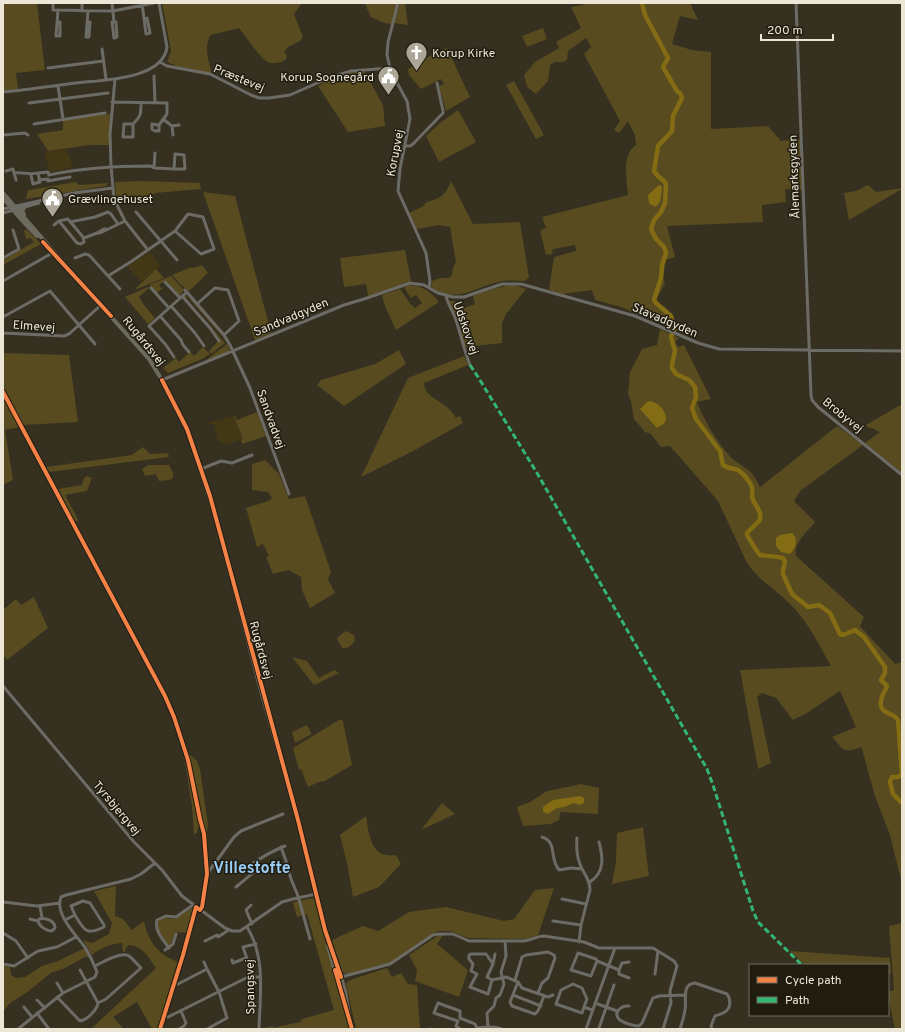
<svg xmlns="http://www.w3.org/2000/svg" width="905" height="1032" font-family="Overpass,sans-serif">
<rect width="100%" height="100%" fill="#353020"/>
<!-- built -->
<path fill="#423816" d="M65,149L71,159L72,168L49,172L45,152Z
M150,252L161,265L141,282L127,266Z
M234,416L243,439L226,445L218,441L214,424H209V422Z"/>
<!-- green -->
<path fill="#584b1f" d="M3,3H37L45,70L16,73L18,89L3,91Z
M162,3H302L294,14L303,37L300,41L288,47L284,52L286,54L287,58C283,63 272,65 266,61C256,53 248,39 239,28L211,35C203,45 209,63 212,74L179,67L167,62L171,51L170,45Z
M368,3H397L392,24L384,23L371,17L365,4Z
M400,3H405L408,25L394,23Z
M584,3H690L698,20L680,16L672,44L692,50L711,52V129L768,126L781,141L801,139L802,190L785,189L786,202L762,205L763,222L667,226L675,257L666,260L663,278L665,283L656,300L673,315L678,331L621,307L595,300L592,290L562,294L549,290L554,257L576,251L575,245L553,249L552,254L546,255L540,230L546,228L542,217L628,195C627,182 623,164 630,151C631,149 634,147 636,145L635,135L628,121L619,133L614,130L620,121L584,54L591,47L586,38L568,51L567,60L563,62H555L550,65L548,81L536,94L527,87L524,75L535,62L559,48L556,42L581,28L571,7L583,5Z
M543,28L547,39L527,47L522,36Z
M447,48L470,97L446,111L439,86L444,84L441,79L421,89L409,75L408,69L426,58Z
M364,71L383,105L385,126L348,132L318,86C333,77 347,72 364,71Z
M514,81L544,135L536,139L506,85Z
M458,110L476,142L439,162L426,136L440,123Z
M110,114L109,145H90L48,151L37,134L63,130V119Z
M142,181L200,183L201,189L155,193C146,201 128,199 116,199L115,182Z
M451,181L473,224L520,222L529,277L525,281C518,281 510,280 503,281C477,285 457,306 431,287L432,281L440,278H449L452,275L453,268L456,262L450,227L439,225L417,229L409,213L424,206L425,203C441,197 444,198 451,181Z
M76,182L79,185L108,183L106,186L26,199L28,190H29Z
M868,185L876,192L902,188V189L849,220L844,193L856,191Z
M203,192L235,196L271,333L255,340Z
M24,230H27L41,244L3,265V260L34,242L31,238L26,239Z
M405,250L411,281L368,296L366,284L344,287L340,258Z
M202,265L208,273L189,291L181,285L172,275L192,267L193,268Z
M156,269L164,278L137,289L136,288Z
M171,276L184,290L179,297L165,281L159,285L161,288L164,287L157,293L149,285Z
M409,285C421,285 432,292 439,302L396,330L385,306L382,295L400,289L411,305H412L415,308L422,303L416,295L411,298L404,287Z
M514,285L526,289L506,314L502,323V343L464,347L459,322L448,301H456L459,310L475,304L473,296C487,291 499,286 514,285Z
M148,287L149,288L139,297L144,305L155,318L148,324L125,297Z
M186,295C196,302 229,340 230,351L205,361L227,344L222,336L187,296L185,298L225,343L211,354L209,351L219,340L184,297Z
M660,329L679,338L675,342L678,347L684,345L711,399L697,402C702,417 721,449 733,459C748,471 751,468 760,487L837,426L863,445L800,491L794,501L815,522C808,531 793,543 796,556L864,617L860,626L895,664L902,662V884L890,835L875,796L862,749L861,747C843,754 844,750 832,737L856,727L840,691L807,713L793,720L776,698L762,693L757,697L771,763L758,769L740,670L831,666C819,645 809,623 791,605C777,590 758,580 747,563L718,501L670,446L661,447L651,434L645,432L634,419L631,402L628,394L630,372L642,349L657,345Z
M202,348H204L210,354L202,359L168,373L163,368L176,358L179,362L190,352L194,356Z
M399,350L406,364L344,406L317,385L321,380L375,364Z
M3,353L69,355L78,422L23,425L3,388Z
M464,356L468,365L424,383C424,396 440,400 448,408C451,411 454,414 456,418L460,416L463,423L415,450L361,477L408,378Z
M3,395L20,427L5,430L13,480L3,485Z
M902,404V473L865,443L880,432L872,428H869L866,425Z
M257,412L266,436L242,444L241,440L243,439L234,416L235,415L237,420Z
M143,447L150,454L168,453L169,457L49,472L46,467L132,455Z
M265,460L279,474L289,499L305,496L331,572L328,579L335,593L310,608L302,590L301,577L289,570L273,574L266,557L269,556L263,544L257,547L246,508L268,501L272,498L268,492L252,490V464Z
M148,465H169L173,473V478L169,480L159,481L156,474L145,476L142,469Z
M87,476L92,478L87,491L65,495L79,521H74L58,489L82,485L84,478Z
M34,597L48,628L7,660L3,655V610L16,599L21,605Z
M346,631L354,635L355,640C352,645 349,649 342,648L337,639L339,636Z
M292,657L307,661L319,678L334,670L339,673L314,685Z
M339,720H342L343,722L352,765L323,782L321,781L308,787L301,769L299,770L293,748Z
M307,725L312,734L295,743L292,732Z
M188,753L197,761L200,769L208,825L207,831L208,854H206L205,835L187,754Z
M186,755L201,826L198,828L197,833L194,834L192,806L184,756Z
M581,784L599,788L598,814L560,812L559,820L551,824L523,826L517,807L530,802L547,791Z
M442,803L455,814L421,830Z
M366,816C368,828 370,854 387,855C390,856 393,855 396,855L401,864L379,887L353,897L347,863L340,835Z
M643,827L649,876L612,884L616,862L617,833Z
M116,886L115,916L123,919L132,930L144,921C148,941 159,956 179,962L168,995L159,1029H152L137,1002L113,1017L124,1029H91L156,968C148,957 144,947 129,945L126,948L125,952H123L122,943C110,944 102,947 92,955L83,940L92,943L109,934L112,923L94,891Z
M554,888L538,935L526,939L468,938L450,931H438L390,963L349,974L343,973L332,940L363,926L378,931L409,912L446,907L504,921L514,919L535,890Z
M314,898L349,1029H261L273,1026V1028L277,1027L300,1022L302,1019L334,1010L307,914L297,917L293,902Z
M192,908L194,909L188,933L175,932L171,944L169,946L167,944L157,927L158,921L164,918L175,919Z
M902,923V1029H895L888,995V992L894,990L889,926Z
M439,935H443L437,944L468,970L459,997L415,981L417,970L409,955Z
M85,948L91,957H85L65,968L51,973L26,993L10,1003L3,1012V966L10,967L11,975L16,978L25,977L42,966L58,961Z
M790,951L890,958L891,974L888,973V965H805Z
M387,968L392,977L401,973L408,984L417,985L420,1029H356L346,984L348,981L353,979Z"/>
<!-- water -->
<path fill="#836c13" d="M659,185L662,187C661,194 662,204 655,207L649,203L648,195Z
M650,401C659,402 672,417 663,424C662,426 659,426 657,428L640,409L647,402Z
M792,533C799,538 796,549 790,554L781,552L776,546V538L780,535Z
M580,796L584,798V803L580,805L574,803L564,807L557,808L547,814L543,811V807L553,800Z"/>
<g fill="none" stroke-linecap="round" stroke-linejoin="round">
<!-- river -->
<path stroke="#836c13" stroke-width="4.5" d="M642,3L645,15L667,56L668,58L663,67L677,91L680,93L682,98L673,116L672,131L658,146L654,171L658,176L665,182L666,185L665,203L661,212L654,220L651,229L656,239L664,247L666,253L662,265L661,278L654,300L656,303L671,316L674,330L671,337L675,351L672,364V368L676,374L689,380L695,387L696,397L692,408L696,419L720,451L723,465C728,469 733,468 738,470C743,473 750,482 752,487C753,491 751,496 753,500C756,506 762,512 760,520L747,533V535C750,540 757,552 760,555C761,555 779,557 783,558L785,562L783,570V574L792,594L808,607L819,605L830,613L840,634L843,635L855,630L864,637L885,667V673L881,680L887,686C886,690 883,693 882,697C876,715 893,711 898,720L902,774L898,777H892L890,782L893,794L902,803"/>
<!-- minor -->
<path stroke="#6c6b65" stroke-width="3" d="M53,3V10L113,11L154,3
M112,3L114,22H112L114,38L117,37L116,22H114
M142,3L146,34L150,33L147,18L145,19
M398,3L388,42L387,55L391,72L407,101L410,119L400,169L398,191L426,253L430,281L429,287
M796,3L811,395L812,400L818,407L902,475
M82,11V3
M58,22H60V36H56L58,10
M88,22H90L89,37H86L88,11
M102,49L106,79
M160,62L167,66L210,74L251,95L259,98H269L290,95L331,77L351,71L390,68
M48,68L103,61
M154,76L155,103
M115,79L110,134L111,166L114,199L125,221L148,250
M58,86L63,119
M3,92C28,90 52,86 76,83C101,80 163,80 167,47L159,3
M112,102L167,103V114L159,125L152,124V129L155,131H159V125
M29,103L108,93
M163,119L172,126L173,135
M34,124L105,113
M133,124V137H123L124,124H133C141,116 141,114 141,103
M172,126L179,125
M3,135L25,133L28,135
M405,146H410L413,144L443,113V111L437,83
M154,167L155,153
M6,171L13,169L16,180
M14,173C23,172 29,175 38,173
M31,175L33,184L40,182L38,173L48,172L49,175C82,168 115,166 150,166L155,168L174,169L175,154L184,155L185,169H174
M39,180L48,179V181L70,177
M3,209L74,193L113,188
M136,212L177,260
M3,213L39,203
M70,222L95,217L108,212L111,214L118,224
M54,225L59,221L68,219L83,237L84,242L81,244L77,243L59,221
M97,233L104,229H106
M84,238L97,233H100L125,221
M3,258L19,249L13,230
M75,258L85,254L89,255L120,289
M108,276L132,261L175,231L188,214L203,217L214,249L201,254L175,231
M3,281L54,252
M165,282L180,298
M151,288L169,308
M185,290L224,335L230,345L250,388L289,494
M182,296L210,328L219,341
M446,296C448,305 453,311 456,320C461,335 464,350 470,365
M197,304L215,288L228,290L239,321L224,335
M171,306L195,333L204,346
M160,316L181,340L183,345L189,352
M3,317L50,291L95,344
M3,333L64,336L69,334L101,305
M174,357L166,345L149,326L187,292
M162,380L344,305L364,299L410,283L424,285L438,293L453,297H464L502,284H521L635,316L698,343L719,349L902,351
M201,469L221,461L232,463L252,455
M3,686L134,842L162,870L182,896L225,928L232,931H240L282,902L293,899L316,894
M542,837C558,842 549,859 559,870L571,868L582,869
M577,838C576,849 577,859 582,869C586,876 590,881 590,890L581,925L579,942
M281,847L286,861L291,879L298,896L310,939
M251,874L246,869C258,859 270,852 285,846
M590,882C605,872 603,857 599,842
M236,887L260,867L257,861
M562,899L586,904
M3,902L37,906L60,903
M251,905L246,910L252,924
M40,906L42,918
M200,910L202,907L207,874L234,837L241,831L283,814
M30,919L38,921C39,926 46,931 52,931L55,928C55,921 46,917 39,919L38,921
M65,920L75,915C84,930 86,936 104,927V925L90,903L83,901L71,906L75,915
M553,921L581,925
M247,927C266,957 260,995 259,1029
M3,933L16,941L28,958
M218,937L229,930
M205,941L217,935L218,936
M169,948C163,940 154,930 157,920L166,916L176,917L193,905
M165,950L173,944L176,934
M232,960L233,963L246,958
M597,961L591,976L571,970L578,953L596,959L597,961L619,970L622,963L629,962
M204,962L207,969
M3,964L14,966L38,951L57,947L76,937
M493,964L495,954
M95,966C103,962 121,951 129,956C133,959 137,964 141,968L106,999L98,1003
M619,970V974L629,978
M655,974L658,951
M254,977L249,965L243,947L256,944
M341,977L390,964L433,935L439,934H453L469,941H524C531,940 537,936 544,936L584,942L599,948H653L674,961L677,966L670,991L671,1003L663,1029
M492,980L487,977L493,964L486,954H471L469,955V959L473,964L471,971L477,974L470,987L488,994L492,980L506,977L518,982L522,988L548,997L553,995
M515,980L522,957L526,955L548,952L554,955L555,958L548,978L542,983L538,993
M518,982L510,1002L512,1006L535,1014L538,1011L544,996
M57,983L63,993
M178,984L207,969L219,992L227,1018L207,1029
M513,995L541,1006
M57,997L80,1021C87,1020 97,1010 98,1003L80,970
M37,1000L45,1008
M595,1003L617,1011
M629,1006C621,1005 612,1013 620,1020C624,1023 634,1026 639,1026L642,1023L653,998L659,996L685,995
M24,1007L32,1017
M584,1007L582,1013L556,1004L561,990L573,984L582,988L587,999L584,1007L592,1010
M37,1013L49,1029
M168,1017L248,977H260
M488,1027L487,1013L494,1006L496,998L500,995L504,984L501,972L506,956L505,941
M599,1028L614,985
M18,1029L63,993L95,977L97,972C93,963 90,954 84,946C76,935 54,913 61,897L66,895L131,879L141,874L155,863
M179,1029L184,1026L186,1023L181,1011
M430,1029H431
M460,1029L456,1026L458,1021L434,1013L438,1003L460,1011V1018L475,1024L477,1028
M477,1029V1028C486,1027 494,1026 502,1029
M586,1029L615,948
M680,1029C682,1023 684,1016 685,1010C687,1001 681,984 695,983L727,994C731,999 731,1008 725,1012C722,1014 718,1015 715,1016L711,1026L712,1029"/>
<!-- major -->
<path stroke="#6d6b60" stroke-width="4" d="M3,193L86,289L149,359L162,380L187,429L215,515L260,687L298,820L325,930L337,963L345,991L350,1021
M3,198L19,217L37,236
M24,208L22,210L24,215
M328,946L346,1011
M349,1019L352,1029"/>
<!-- quiet -->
<path stroke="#33b770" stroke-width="3" stroke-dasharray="6 3" stroke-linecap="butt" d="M470,365L478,377L537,473L707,769L713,785L753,911L758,922L802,965"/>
<defs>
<path id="cycleway" d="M43,242L111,316
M162,380L187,429L210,496L298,820L325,930L341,977
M3,392L165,696L174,717L188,760L200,819L204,834L207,874L202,907L200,910L196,907L183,955L160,1029
M335,970L352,1029"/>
</defs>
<!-- cycleway casing -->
<use href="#cycleway" stroke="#201c10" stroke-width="6"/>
<!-- cycleway -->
<use href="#cycleway" stroke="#f48246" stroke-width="4"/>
</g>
<!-- icons -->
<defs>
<symbol id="church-pin" viewBox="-11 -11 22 30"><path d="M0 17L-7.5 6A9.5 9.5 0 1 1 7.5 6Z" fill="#aba696" stroke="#201c10"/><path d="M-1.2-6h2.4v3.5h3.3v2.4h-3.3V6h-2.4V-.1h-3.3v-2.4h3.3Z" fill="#fff"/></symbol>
<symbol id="civic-pin" viewBox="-11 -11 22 30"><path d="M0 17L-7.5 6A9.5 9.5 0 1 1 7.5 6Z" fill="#aba696" stroke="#201c10"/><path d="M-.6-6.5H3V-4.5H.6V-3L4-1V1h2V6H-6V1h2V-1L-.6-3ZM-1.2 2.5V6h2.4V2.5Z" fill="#fff"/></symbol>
</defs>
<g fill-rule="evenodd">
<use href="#church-pin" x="404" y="40" width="25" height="34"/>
<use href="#civic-pin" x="376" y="64" width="25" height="34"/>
<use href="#civic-pin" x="40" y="186" width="25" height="34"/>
</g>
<g text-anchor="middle" stroke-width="3" stroke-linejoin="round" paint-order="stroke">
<!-- poi labels -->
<g font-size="12" fill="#ebe6d6" stroke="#201c10" text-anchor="start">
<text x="432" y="57">Korup Kirke</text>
<text x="374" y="81" text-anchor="end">Korup Sognegård</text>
<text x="68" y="203">Grævlingehuset</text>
</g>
<!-- street labels -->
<g font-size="12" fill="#ebe6d6" stroke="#201c10">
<text transform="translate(239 78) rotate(22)" y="4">Præstevej</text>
<text transform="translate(395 153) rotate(-79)" y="4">Korupvej</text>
<text transform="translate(794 177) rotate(-92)" y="4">Ålemarksgyden</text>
<text transform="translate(291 317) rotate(-23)" y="4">Sandvadgyden</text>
<text transform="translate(665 320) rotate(23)" y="4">Stavadgyden</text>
<text transform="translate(34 326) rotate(4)" y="4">Elmevej</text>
<text transform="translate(466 328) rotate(71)" y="4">Udskovvej</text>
<text transform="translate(144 341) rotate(51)" y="4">Rugårdsvej</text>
<text transform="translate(843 415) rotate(39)" y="4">Brobyvej</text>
<text transform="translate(271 419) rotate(70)" y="4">Sandvadvej</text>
<text transform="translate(261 650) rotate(75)" y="4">Rugårdsvej</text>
<text transform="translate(117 808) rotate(50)" y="4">Tyrsbjergvej</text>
<text transform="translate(250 987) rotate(-91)" y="4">Spangsvej</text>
</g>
<!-- district labels -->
<g font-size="16" font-weight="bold" fill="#99cdf6" stroke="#201c10">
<text x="252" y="873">Villestofte</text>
</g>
</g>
<!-- border -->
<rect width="905" height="1032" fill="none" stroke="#ebe6d6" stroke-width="8"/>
<!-- legend -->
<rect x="749" y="964" width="140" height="52" fill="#201c10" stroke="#716d5f"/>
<rect x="757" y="977" width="20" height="6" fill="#f48246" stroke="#716d5f"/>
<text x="785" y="984" font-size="12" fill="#ebe6d6">Cycle path</text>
<rect x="757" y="997" width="20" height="6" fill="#33b770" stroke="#716d5f"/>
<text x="785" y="1004" font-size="12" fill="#ebe6d6">Path</text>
<!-- scale -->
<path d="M761 34v6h72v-6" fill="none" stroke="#ebe6d6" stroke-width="2"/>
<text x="767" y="34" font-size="12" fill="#ebe6d6" stroke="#201c10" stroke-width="3" paint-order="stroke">200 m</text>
</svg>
